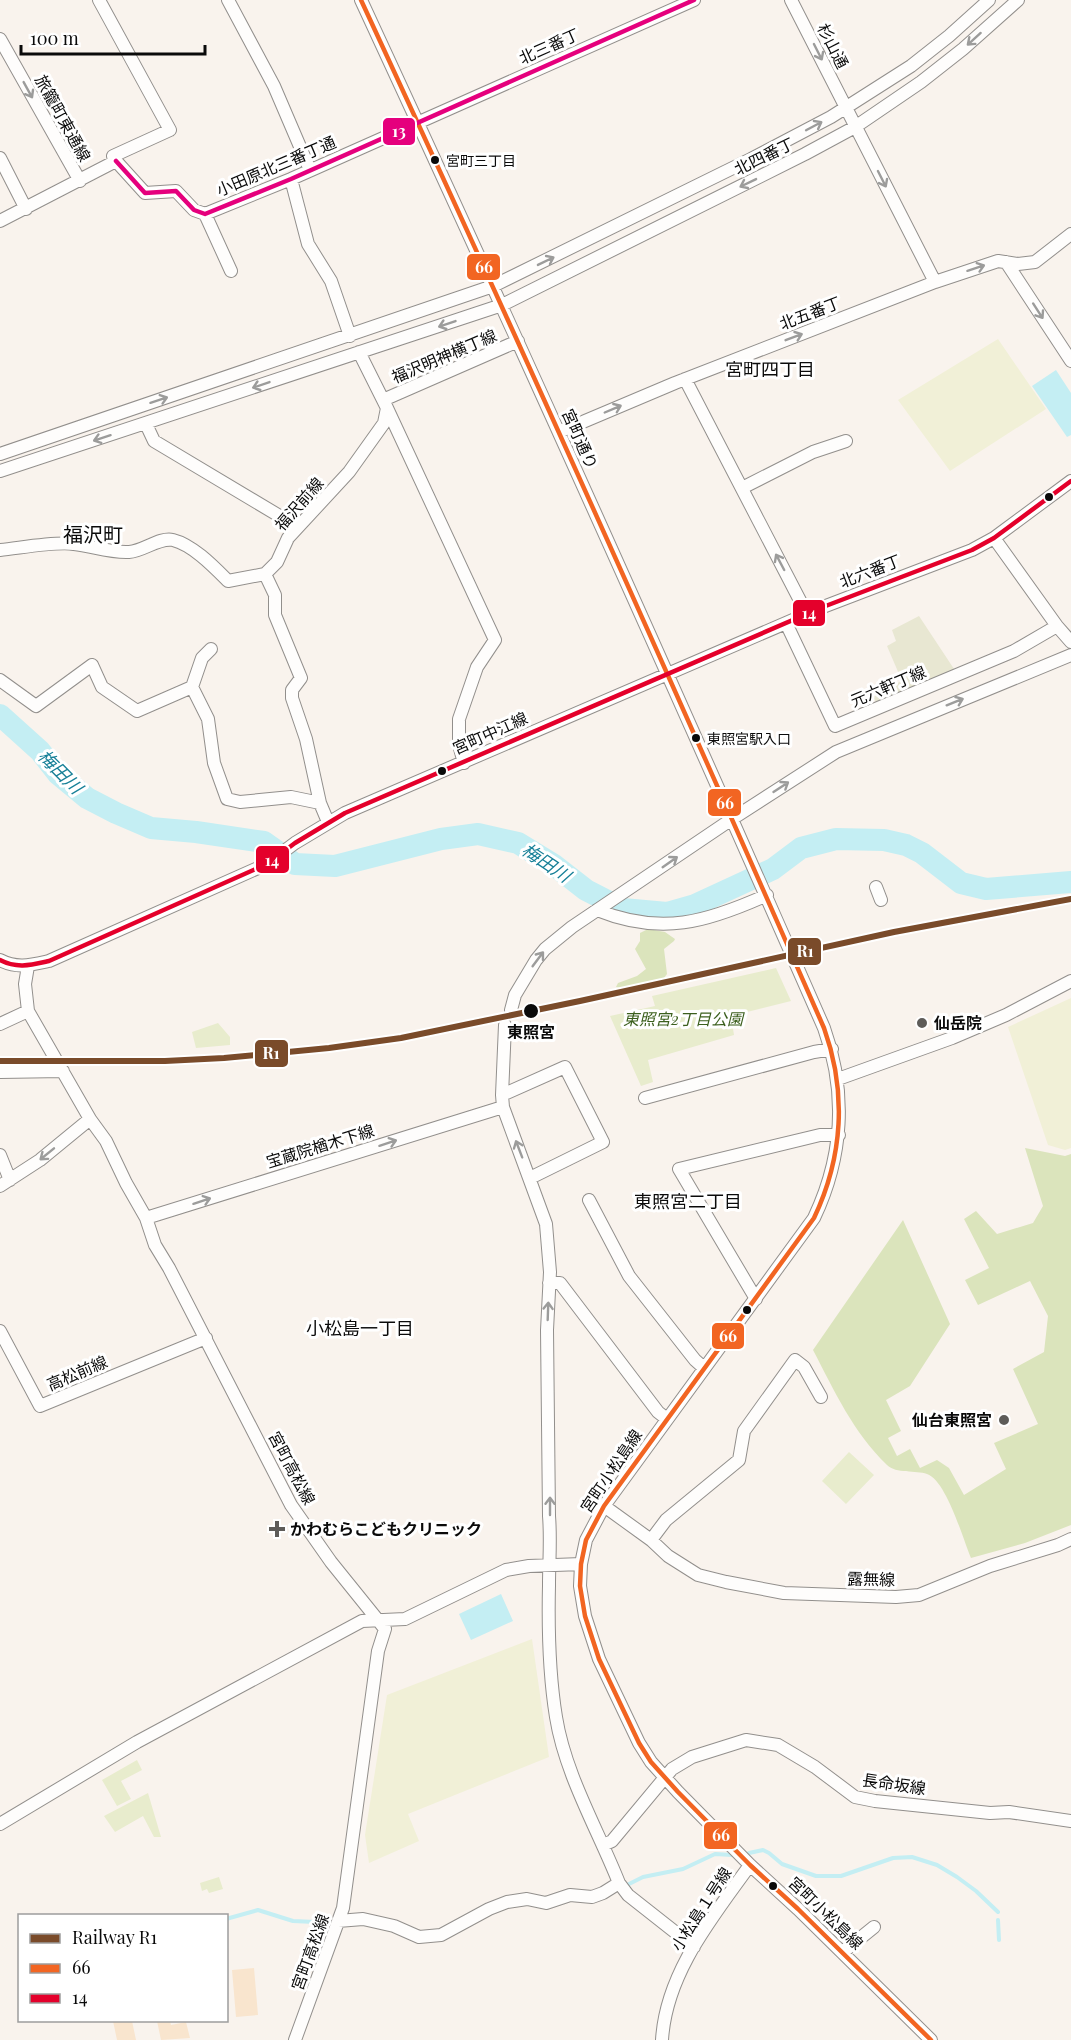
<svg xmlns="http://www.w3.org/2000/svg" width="1071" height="2040" font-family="'Playfair Display','Noto Sans JP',serif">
<rect width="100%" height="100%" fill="#f9f3ed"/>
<!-- green -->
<path fill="#e8eccd" d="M776,968L791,1001L731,1016L734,1035L648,1060L653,1082L641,1086L610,1016L655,1006L652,996Z
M218,1023L230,1037V1045L196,1048L192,1032Z
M849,1452L874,1475L846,1504L822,1481Z
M137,1760L142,1770L121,1781L131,1799L117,1806L102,1780Z
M148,1793L161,1837H154L143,1816L115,1832L104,1816Z
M219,1877L223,1889L209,1893L207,1889L202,1891L200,1883Z"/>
<!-- forest -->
<path fill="#dbe4bc" d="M648,929L665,932L675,939L674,941L664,949L667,974L664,978C650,982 629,992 616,987L618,983L637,976L646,969L635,949L640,941V933Z
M1025,1148L1065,1156L1071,1154V1525L1025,1543L971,1558C963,1539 946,1480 927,1474C916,1470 896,1474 887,1465C853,1432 835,1392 813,1350L903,1220L950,1324L910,1386L886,1400L901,1431L888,1438L897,1456L910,1449L920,1468L937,1460L949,1468L964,1495L1006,1469L994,1443L1038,1424L1013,1369L1044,1352L1048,1316L1030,1281L978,1305L965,1280L989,1268L964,1219L976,1211L997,1234L1033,1223L1043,1206Z"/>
<!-- sand -->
<path fill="#f9e5ce" d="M254,1968L258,2015L236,2017L232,1970Z
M113,2021H132L136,2040H117Z
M157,2021H170L171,2025L186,2022L190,2038L161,2040Z"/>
<!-- cemetery -->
<path fill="#e8e7d2" d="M919,616L956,672L878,706L872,694L902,681L887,646L896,641L892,630Z"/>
<!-- pitch -->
<path fill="#f1f0d7" d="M998,339L1046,409L950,471L898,400Z
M1071,998V1148L1065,1150L1048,1145L1008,1027Z
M532,1639L549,1757L408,1814L419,1841L369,1863L365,1835L387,1695Z"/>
<!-- water -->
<path fill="#c4eef3" d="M1056,370L1071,393V435L1067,437L1032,386Z
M501,1594L513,1621L471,1640L459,1614Z"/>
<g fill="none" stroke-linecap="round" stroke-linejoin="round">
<!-- stream -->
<path stroke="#c4eef3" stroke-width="4" d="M749,1853L763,1850L769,1853L782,1864L816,1876H841L893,1858L912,1857L937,1865L957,1877L976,1891L998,1912
M627,1885L643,1877L683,1869L715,1854L732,1855
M226,1919L258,1910L293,1921L315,1922L323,1936
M998,1920L999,1940"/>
<!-- river -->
<path stroke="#c4eef3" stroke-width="22" d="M0,715L40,751L58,774L87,798L116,813L151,828L196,832L264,842L295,864L335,866L441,839L478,834L518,843L554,865L586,890L623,909L667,913L695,905L773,869L801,848L836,839L884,840L906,845L922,853L961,883L986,889L1071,882"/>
<defs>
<path id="minor" d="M99,0L170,130L113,156L116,161
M228,0L274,86L310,170
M361,0C519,341 673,684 824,1028C847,1092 843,1157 814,1218L604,1506L586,1540L581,1564L580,1586L585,1616L599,1659L639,1743L651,1762L678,1792L750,1865L798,1909L931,2040
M791,0L935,282
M0,39L80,181
M0,158L26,209
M116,161L145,193L176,191L194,210L205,214L291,179L694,0
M291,179L308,244L331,281L350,336
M205,214L231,271
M0,221L116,161
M1006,262L1071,361
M685,379L807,614
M383,400L518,341
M387,408L495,640L477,667L459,719V745L464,763
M146,424L154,441L298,527
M559,432L675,383L935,282L998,261L1018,264L1035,262L1071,234
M0,454L493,286L751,159L831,117L911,66L949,36L989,0
M0,471L502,305L805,154L855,127L921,82L963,49L1018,0
M742,488L813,452L846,441
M994,538L1057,626L1071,642
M0,550C20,548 56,541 74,544C92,546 110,553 129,552C144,551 159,537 173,540C193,545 214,567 228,581L265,574
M786,623L835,726L1014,651L1057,626
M211,649L202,658L192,687L208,719L214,763L227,799L240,802L291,797L320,803
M0,680L36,706L92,665L102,687L137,711L192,687
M328,822L320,803L306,739L292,698V690L301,678L275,615V595L265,574L277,562L288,538L349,472L384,423L387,408L359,352
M876,887L881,900
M597,910C661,936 707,922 767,895
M0,960C17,969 31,965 49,961L267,864L295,843L345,813L823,607L972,550L994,538L1071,481
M28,966L25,984L28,1011L90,1119L106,1141L126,1183L146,1218L155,1245L169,1268L291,1505L331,1562L385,1629L378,1651L343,1908L295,2040
M511,1010L515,995L536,960L545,949L572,927L732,819L836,752L1071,655
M0,1024L28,1011
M505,1025L502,1095L503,1107L546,1224L550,1272L547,1330L549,1516C551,1540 549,1561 549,1585C548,1628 549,1674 556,1717C565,1774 598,1830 619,1883
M0,1072L63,1071
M838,1079L952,1038L1006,1015L1071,981
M502,1095L565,1067L603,1142L530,1178
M645,1098L814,1052L832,1049
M0,1155L10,1180
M0,1186L40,1160L90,1119
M589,1200L629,1276L695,1360L704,1368
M146,1218L503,1107
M549,1283H560L658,1412L667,1419
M756,1299L679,1169L820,1135H839
M0,1331L40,1406L206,1338
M604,1506L651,1540L668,1556L698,1575L726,1582L784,1593L896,1597L919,1595L990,1566L1058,1545L1071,1539
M651,1540L666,1520L739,1460L744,1431L795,1360L804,1367L821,1397
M0,1824L137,1742L362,1621L405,1619L506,1570L529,1566L581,1564
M603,1845L612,1841L672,1769L692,1757L746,1740L778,1745L815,1767L855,1797L875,1801L990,1813L1009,1812L1071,1821
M338,1921L363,1919L394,1926L419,1937L441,1935L489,1909L507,1902L527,1899L546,1903L570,1895L592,1897L603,1893L619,1883L628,1895L694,1947
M843,1952L874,1927
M662,2040C666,1973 712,1918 750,1865"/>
</defs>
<!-- minor casing -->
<use href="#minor" stroke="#928f8c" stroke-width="14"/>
<!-- minor -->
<use href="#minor" stroke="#fefdfc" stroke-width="12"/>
<defs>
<path id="bus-1" d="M361,0C519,341 673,684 824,1028C847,1092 843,1157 814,1218L604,1506L586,1540L581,1564L580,1586L585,1616L599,1659L639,1743L651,1762L678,1792L750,1865L798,1909L931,2040"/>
<path id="bus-2" d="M0,960C17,969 31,965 49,961L267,864L295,843L345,813L823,607L972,550L994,538L1071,481"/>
<path id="bus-3" d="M116,161L145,193L176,191L194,210L205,214L291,179L694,0"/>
</defs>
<!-- bus-1 casing -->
<use href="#bus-1" stroke="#fff" stroke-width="9"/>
<!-- bus-2 casing -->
<use href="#bus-2" stroke="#fff" stroke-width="9"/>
<!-- bus-3 casing -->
<use href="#bus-3" stroke="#fff" stroke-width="9"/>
<!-- bus-1 -->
<use href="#bus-1" stroke="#f26522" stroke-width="4.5"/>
<!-- bus-2 -->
<use href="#bus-2" stroke="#e4002b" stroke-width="4.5"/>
<!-- bus-3 -->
<use href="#bus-3" stroke="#e5007d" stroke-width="4.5"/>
<defs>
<path id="rail-1" d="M0,1061H165L224,1058L329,1048L401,1038L580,1001L894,932L1071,899"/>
</defs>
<!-- rail-1 casing -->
<use href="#rail-1" stroke="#fff" stroke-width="10"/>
<!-- rail-1 -->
<use href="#rail-1" stroke="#7a4b2a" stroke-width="6"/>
</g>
<!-- one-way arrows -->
<defs><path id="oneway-shaft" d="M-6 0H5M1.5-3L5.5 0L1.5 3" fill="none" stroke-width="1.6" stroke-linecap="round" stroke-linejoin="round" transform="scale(1.5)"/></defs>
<g stroke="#9c9c9b">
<use href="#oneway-shaft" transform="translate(974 39) rotate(138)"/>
<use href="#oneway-shaft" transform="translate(818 52) rotate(63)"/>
<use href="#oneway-shaft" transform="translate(28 90) rotate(61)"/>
<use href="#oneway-shaft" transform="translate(814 126) rotate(-28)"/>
<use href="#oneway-shaft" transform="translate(882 179) rotate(63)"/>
<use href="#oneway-shaft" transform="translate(748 183) rotate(154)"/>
<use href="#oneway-shaft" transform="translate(546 261) rotate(-26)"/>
<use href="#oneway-shaft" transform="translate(976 268) rotate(-18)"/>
<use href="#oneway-shaft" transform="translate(1038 311) rotate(57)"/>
<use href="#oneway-shaft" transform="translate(447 324) rotate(161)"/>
<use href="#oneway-shaft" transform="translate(794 337) rotate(-21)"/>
<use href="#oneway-shaft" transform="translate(261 385) rotate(161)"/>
<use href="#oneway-shaft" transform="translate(159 400) rotate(-18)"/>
<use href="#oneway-shaft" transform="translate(613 409) rotate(-23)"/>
<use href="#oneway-shaft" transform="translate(102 438) rotate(162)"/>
<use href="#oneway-shaft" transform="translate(780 562) rotate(-118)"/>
<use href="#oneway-shaft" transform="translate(955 702) rotate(-22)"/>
<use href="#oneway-shaft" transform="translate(781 787) rotate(-33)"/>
<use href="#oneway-shaft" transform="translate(670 862) rotate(-35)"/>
<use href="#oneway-shaft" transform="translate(538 959) rotate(-53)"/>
<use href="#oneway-shaft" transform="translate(388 1143) rotate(-18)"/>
<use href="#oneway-shaft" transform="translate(519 1149) rotate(-111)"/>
<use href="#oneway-shaft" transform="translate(47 1154) rotate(141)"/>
<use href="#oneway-shaft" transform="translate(202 1201) rotate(-18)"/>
<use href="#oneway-shaft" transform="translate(548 1311) rotate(-88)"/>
<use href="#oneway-shaft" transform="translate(550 1506) rotate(-90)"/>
</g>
<!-- markers -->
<g fill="#0a0a0a" stroke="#fff" stroke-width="2">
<circle cx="435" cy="160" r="5"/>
<circle cx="1049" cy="497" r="5"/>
<circle cx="696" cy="738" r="5"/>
<circle cx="442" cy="771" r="5"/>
<circle cx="531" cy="1011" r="8"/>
<circle cx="747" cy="1310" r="5"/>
<circle cx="773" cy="1886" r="5"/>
</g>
<g fill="#5e5c59" stroke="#fff" stroke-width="2">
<circle cx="922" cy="1023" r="6"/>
<circle cx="1004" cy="1420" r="6"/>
<path d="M274 1520h6v6h6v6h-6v6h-6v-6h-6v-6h6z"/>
</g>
<g text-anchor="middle" stroke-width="6" stroke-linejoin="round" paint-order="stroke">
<!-- bus labels -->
<g font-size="14" fill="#0a0a0a" stroke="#fff" text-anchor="start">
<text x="446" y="166">宮町三丁目</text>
<text x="707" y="744">東照宮駅入口</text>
</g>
<!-- street labels -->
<g font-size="16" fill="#0a0a0a" stroke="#fff">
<text transform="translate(549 46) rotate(-24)" y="6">北三番丁</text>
<text transform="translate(833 46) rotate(63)" y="6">杉山通</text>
<text transform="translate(63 118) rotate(61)" y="6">旅籠町東通線</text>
<text transform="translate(764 156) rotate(-26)" y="6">北四番丁</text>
<text transform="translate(276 166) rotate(-23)" y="6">小田原北三番丁通</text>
<text transform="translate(810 313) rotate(-21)" y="6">北五番丁</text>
<text transform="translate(444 356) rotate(-23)" y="6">福沢明神横丁線</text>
<text transform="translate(580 439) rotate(66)" y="6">宮町通り</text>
<text transform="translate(299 504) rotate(-49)" y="6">福沢前線</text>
<text transform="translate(870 571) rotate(-21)" y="6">北六番丁</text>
<text transform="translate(888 686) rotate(-23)" y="6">元六軒丁線</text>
<text transform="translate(490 733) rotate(-24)" y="6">宮町中江線</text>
<text transform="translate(320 1146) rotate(-17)" y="6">宝蔵院楢木下線</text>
<text transform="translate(77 1373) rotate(-23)" y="6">高松前線</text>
<text transform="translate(292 1468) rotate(62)" y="6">宮町高松線</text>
<text transform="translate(611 1471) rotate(-56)" y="6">宮町小松島線</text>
<text transform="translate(871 1579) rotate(1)" y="6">露無線</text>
<text transform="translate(894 1784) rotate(8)" y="6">長命坂線</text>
<text transform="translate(701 1909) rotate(-57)" y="6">小松島１号線</text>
<text transform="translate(826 1913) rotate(44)" y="6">宮町小松島線</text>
<text transform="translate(310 1952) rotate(-70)" y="6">宮町高松線</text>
</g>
<!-- park labels -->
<g font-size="16" font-style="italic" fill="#3b5f1d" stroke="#fff">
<text x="683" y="1025">東照宮2丁目公園</text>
</g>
<!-- poi labels -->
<g font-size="16" font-weight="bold" fill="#0a0a0a" stroke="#fff" text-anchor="start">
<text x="934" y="1029">仙岳院</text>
<text x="992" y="1426" text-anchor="end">仙台東照宮</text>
<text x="290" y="1535">かわむらこどもクリニック</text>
</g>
<!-- stop labels -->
<g font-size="16" font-weight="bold" fill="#0a0a0a" stroke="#fff">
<text x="531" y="1038">東照宮</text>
</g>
<!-- neighbourhood labels -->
<g font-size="18" fill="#0a0a0a" stroke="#fff">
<text x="770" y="376">宮町四丁目</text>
<text x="688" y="1208">東照宮二丁目</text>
<text x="360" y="1335">小松島一丁目</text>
</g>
<!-- water labels -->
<g font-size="18" font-style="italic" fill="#178098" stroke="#fff">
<text transform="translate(60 772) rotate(45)" y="6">梅田川</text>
<text transform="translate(546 863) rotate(34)" y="6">梅田川</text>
</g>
<!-- quarter labels -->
<g font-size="20" fill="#0a0a0a" stroke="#fff">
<text x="93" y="542">福沢町</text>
</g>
</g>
<g stroke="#fff" stroke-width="2">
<rect x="382" y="117" width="34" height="29" rx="6" fill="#e5007d"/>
<rect x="466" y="253" width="35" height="28" rx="6" fill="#f26522"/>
<rect x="792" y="599" width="34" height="28" rx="6" fill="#e4002b"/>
<rect x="707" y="788" width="35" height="29" rx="6" fill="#f26522"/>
<rect x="255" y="845" width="35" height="29" rx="6" fill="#e4002b"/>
<rect x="787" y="937" width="35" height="29" rx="6" fill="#7a4b2a"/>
<rect x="254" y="1039" width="35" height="29" rx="6" fill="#7a4b2a"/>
<rect x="711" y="1322" width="34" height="28" rx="6" fill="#f26522"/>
<rect x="703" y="1821" width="35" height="29" rx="6" fill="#f26522"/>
</g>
<g font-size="16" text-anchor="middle" font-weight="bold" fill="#fff">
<text x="399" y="137">13</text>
<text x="484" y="273">66</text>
<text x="809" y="619">14</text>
<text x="725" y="809">66</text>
<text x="272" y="866">14</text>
<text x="805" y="957">R1</text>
<text x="271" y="1059">R1</text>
<text x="728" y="1342">66</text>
<text x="721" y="1841">66</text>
</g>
<!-- legend -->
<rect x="18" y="1914" width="210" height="108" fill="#ffffff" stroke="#9d9d9d" stroke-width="1.5"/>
<rect x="30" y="1934" width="30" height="9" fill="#7a4b2a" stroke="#9d9d9d" stroke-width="1.5"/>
<text x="72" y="1944" font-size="18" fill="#0a0a0a">Railway R1</text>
<rect x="30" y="1964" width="30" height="9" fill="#f26522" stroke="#9d9d9d" stroke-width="1.5"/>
<text x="72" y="1974" font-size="18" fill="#0a0a0a">66</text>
<rect x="30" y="1994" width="30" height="9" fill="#e4002b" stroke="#9d9d9d" stroke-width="1.5"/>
<text x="72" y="2004" font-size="18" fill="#0a0a0a">14</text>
<!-- scale -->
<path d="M21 45v9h184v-9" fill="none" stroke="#0a0a0a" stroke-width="3"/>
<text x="30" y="45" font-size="18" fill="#0a0a0a" stroke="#ffffff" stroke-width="4.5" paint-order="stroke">100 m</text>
</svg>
